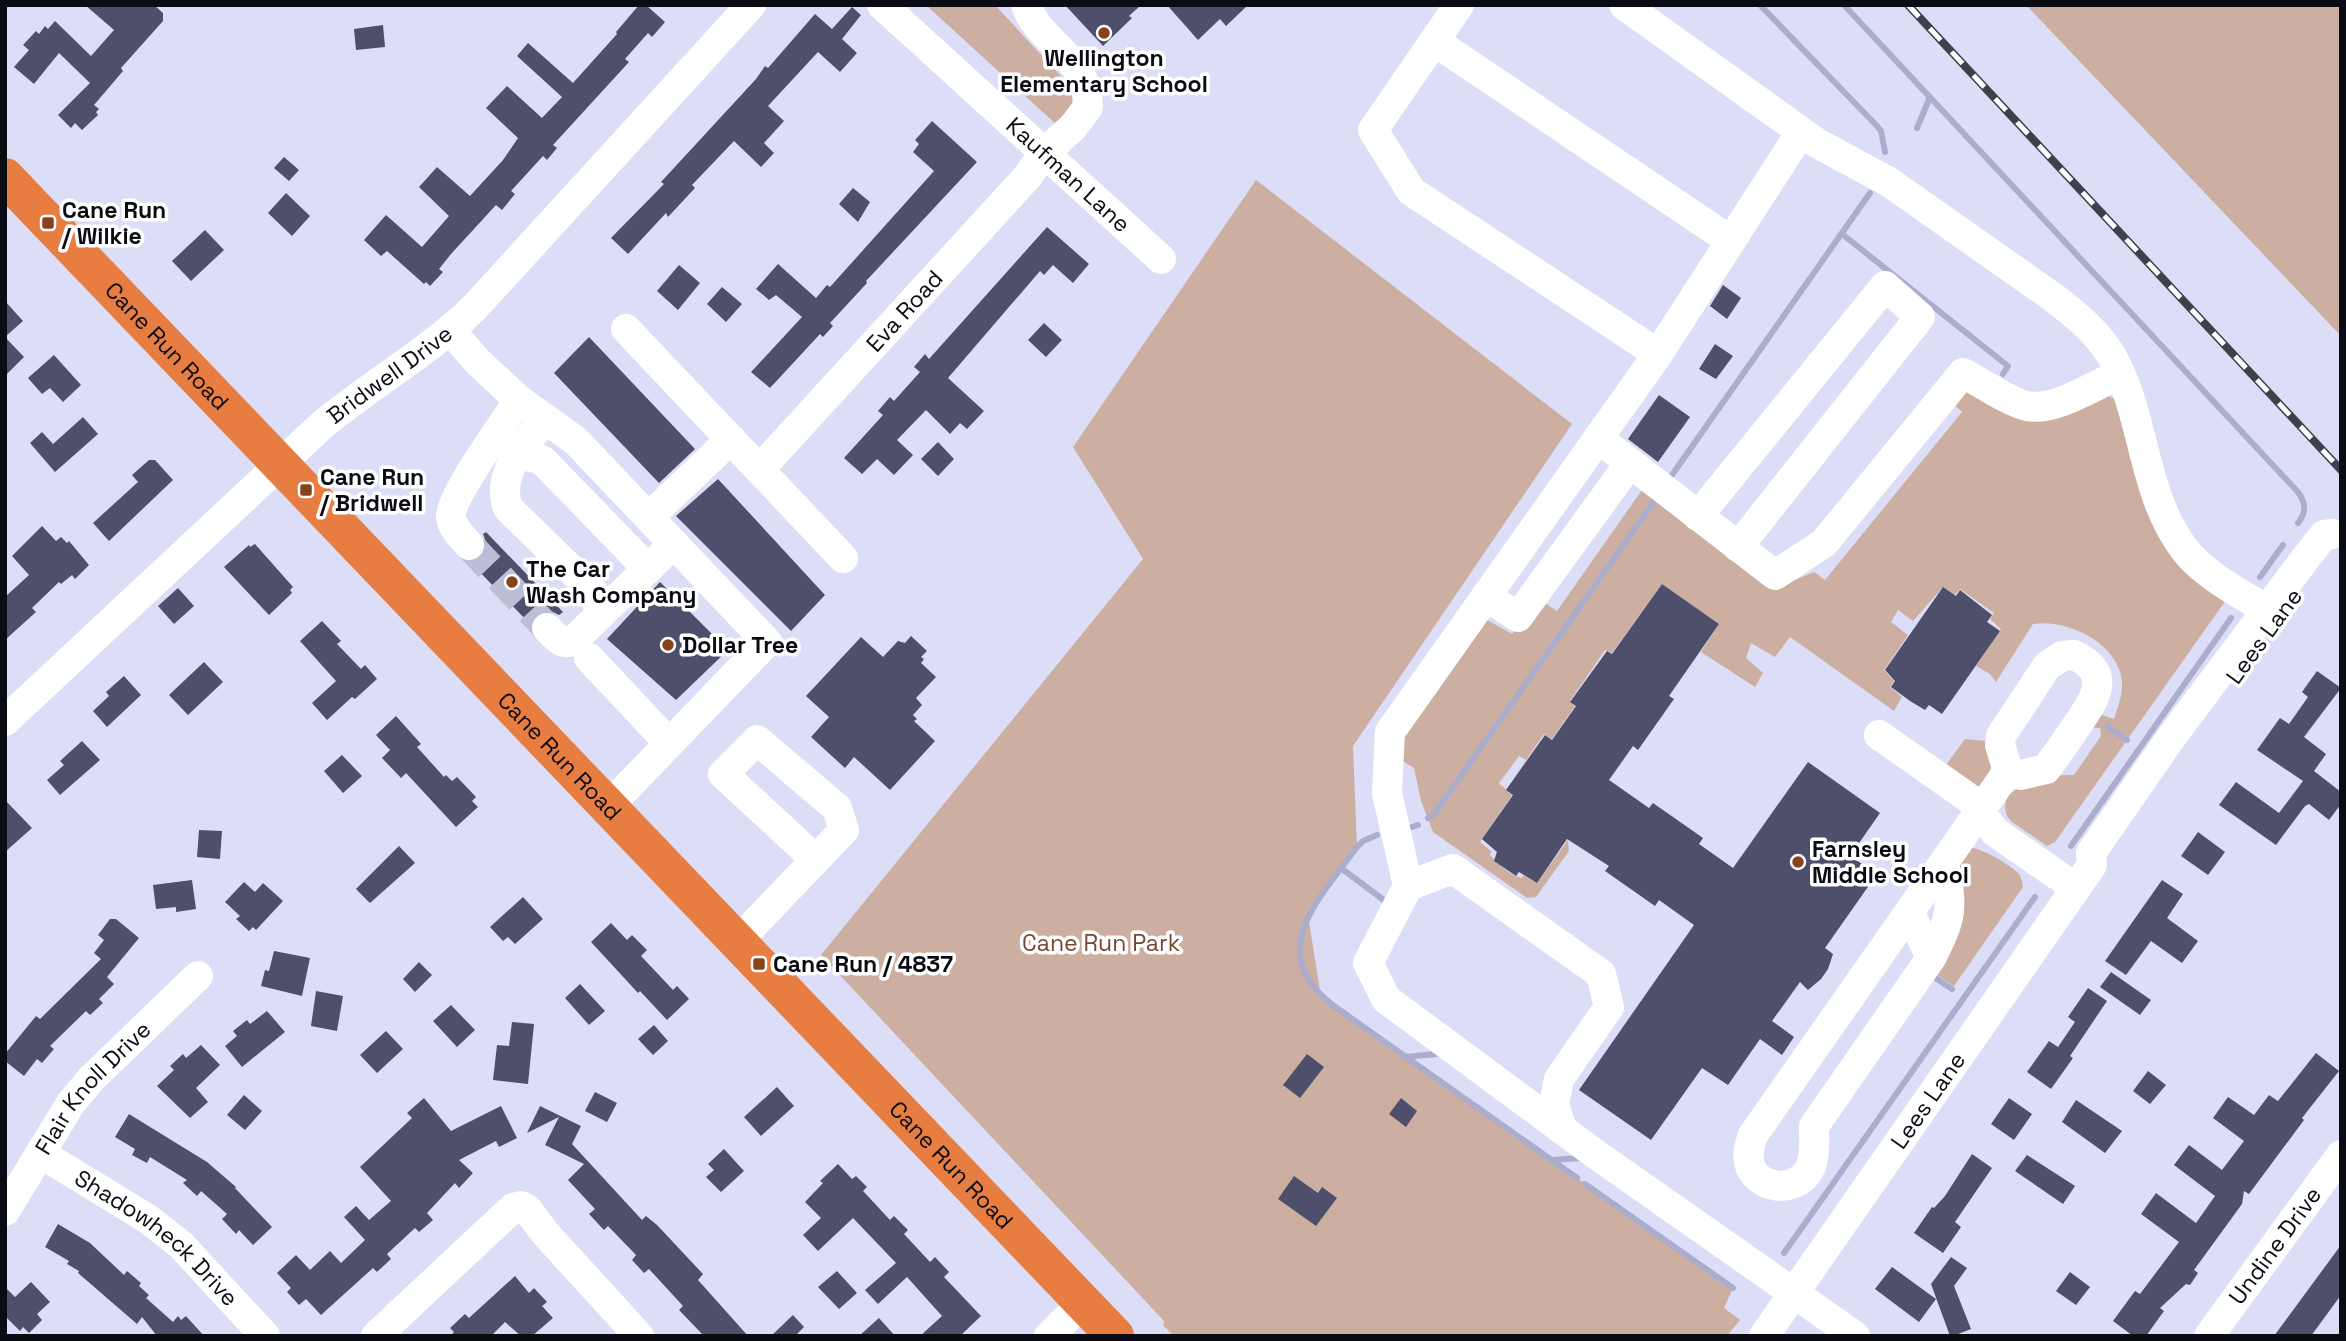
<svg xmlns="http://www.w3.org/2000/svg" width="2346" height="1341" font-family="'Space Grotesk',sans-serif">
<rect width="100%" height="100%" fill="#dcdef7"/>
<!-- green -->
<path fill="#cdafa1" d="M926,5H995L1070,86L1075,100L1058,126Z
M2026,5H2341V336Z
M1256,180L1572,424L1353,746L1357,847L1308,915L1321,997L1733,1288L1724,1308L1740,1320L1727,1336H1174L1163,1325L1164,1321L821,955L1143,559L1073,447Z
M1965,389L2100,395L2109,396L2116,400L2226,600L2055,842L2047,846L2012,822C2004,814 2004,808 2007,797C2025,780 2050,775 2074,775L2101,736L2100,728L2089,727L2098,714L2114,719C2118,706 2123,694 2122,681C2118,643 2068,619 2033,624L1996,682L1990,674L1976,666L2001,629L1990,619L1994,613L1960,589L1955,595L1943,587L1913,621L1898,610L1891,622L1908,635L1884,670L1894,681L1890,687L1902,697L1894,711L1790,637L1775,657L1751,643L1746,658L1763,673L1755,687L1701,652L1719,624L1662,584L1612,653L1605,650L1570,701L1575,706L1552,739L1544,734L1526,760L1519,756L1499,783L1512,795L1480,842L1491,851L1490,855C1499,864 1510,876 1522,878L1523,875L1537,883L1568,840L1569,851L1536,897L1527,898L1433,832L1421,801L1414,768L1396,757L1403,737L1482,617L1512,634L1537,602L1542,601L1557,611L1642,490L1739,565C1770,594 1780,586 1814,572L1825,580L1962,412L1951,402Z
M1965,739L1986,741L1991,766L1989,777L1980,786L1974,789L1946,765Z
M1972,848C1984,849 2012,866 2020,875C2021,878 2023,884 2023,887L1954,986L1934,973L1957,865Z"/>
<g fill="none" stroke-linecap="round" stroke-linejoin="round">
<!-- stream -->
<path stroke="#abadcd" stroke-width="6" d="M1760,5L1877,126L1881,131L1885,152
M1844,5L2297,491C2306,502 2307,512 2298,523
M1917,128L1930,97
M1842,234L2008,366L2003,374
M1672,475L1870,193
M2260,577L2283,545
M2108,727L2127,740
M1428,818L1434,814L1653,503
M1412,827L1418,825
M1377,835L1363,841L1357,847C1320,898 1262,953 1334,1006L1577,1178
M2071,846L2231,618
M1341,868L1385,901
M1931,975L1952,989
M1405,1057L1436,1054
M1551,1160L1582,1158
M1585,1184L1733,1288
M1784,1253L2035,897"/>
</g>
<!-- building -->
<path fill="#4e4f6b" d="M85,5H154L163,13V21L121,68L123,71L94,105L99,109L96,112L98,115L82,130L75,123L71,128L58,115L90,83L59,53L34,84L14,67L29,50L23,45L36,31L39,34L45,26L48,29L55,21L91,56L114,30Z
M639,5H646L665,22L652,37L648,33L625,59L629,62L553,145L557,148L547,160L543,156L511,191L515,194L502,210L496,205L451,254L439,269L443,272L430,286L426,282L424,284L387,251L381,256L364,240L386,215L422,247L449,216L419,187L437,167L470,196L503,160L518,138L486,108L507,86L542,118L562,97L517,56L528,43L573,83L617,34L616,32Z
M1065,5H1141L1129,16L1132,18L1103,46Z
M1167,5H1248L1226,26L1220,19L1198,40Z
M852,7L861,15L842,39L857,53L840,72L818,52L768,106L784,121L764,143L774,153L761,167L734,141L692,185L695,188L681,203L668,217L666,213L628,254L611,238L664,184L661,182L756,79L765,66L768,68L815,14L832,29Z
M383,25L385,47L356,50L354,29Z
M932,121L977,162L866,281L867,283L830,323L833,326L823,337L820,334L770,388L751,372L802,317L776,295L769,300L756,289L778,264L816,298L827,285L830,287L934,171L913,152L919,144L915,140Z
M284,157L299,170L289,181L274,168Z
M853,188L870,202L858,222L839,204Z
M286,193L310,216L292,236L268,213Z
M1047,227L1089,264L1073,283L1053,265L1044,275L1040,271L948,378L984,411L967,429L960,423L950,434L926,410L897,440L913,455L894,475L877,459L862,474L844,458L883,415L878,411L890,397L894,401L920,372L914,367L925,354L929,359Z
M205,230L224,250L191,281L172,261Z
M679,265L700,283L678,310L657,291Z
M1723,285L1741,298L1727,319L1710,306Z
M722,287L742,304L726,322L707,304Z
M5,301L23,321L5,337L24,357L5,376Z
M1044,323L1062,340L1046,357L1028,340Z
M589,337L695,449L659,483L554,373Z
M1715,344L1733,356L1716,379L1699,369Z
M54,355L81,385L63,402L50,388L42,394L28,378Z
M1659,395L1690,417L1658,462L1628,439Z
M83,417L98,434L55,472L30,443L42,432L53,444Z
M938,442L954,459L938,476L921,459Z
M149,460H155L173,480L109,541L93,523L138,482L132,475Z
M718,479L825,595L791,631L676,516Z
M42,526L56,541L61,537L67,543L69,541L89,565L75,579L72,575L61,584L59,582L32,608L36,612L5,640V597L29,575L12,556Z
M486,532L563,612L559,615L551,611H542L534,616L530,624L470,562L480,558L485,551L486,542L483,534Z
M255,544L293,587L290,590L292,593L269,615L224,567L249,545L250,547Z
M660,582L728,650L676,700L607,639Z
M1662,584L1719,624L1669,696L1674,699L1638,750L1633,746L1609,780L1649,808L1653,803L1703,838L1699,844L1733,868L1808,762L1880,813L1850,856L1877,874L1825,948L1833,954L1828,969L1821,979L1808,990L1800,982L1772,1021L1794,1037L1782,1055L1760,1039L1728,1085L1702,1068L1651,1140L1579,1090L1694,925L1659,900L1655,906L1605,871L1609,866L1567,839L1537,883L1519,872L1516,876L1494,861L1497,852L1482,839L1513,795L1506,790L1525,763L1545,735L1552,740L1576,706L1570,702L1607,651L1612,654Z
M1943,587L1956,596L1960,590L1992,615L1987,622L2000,631L1942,714L1929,705L1925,710L1910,701L1891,687L1895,681L1885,670Z
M178,588L194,606L174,624L158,606Z
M322,621L341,641L337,644L361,669L365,665L377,679L355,699L352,697L327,720L312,703L336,681L300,641Z
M911,636L927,651L921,657L924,659L921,663L936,677L916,698L922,705L913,715L917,719L914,721L935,741L890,790L854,757L845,768L811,737L829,717L806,696L861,637L883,657L898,641L905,643Z
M204,662L223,682L188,715L169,695Z
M2317,671L2341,688L2304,737L2326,754L2314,771L2341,792V804L2329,820L2309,804L2305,806L2276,845L2219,805L2236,782L2279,813L2303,781L2257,750L2280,718L2289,724L2308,697L2302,692Z
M124,676L141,695L107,727L93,711L109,696L106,692Z
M396,716L421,744L417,747L444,777L446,775L452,781L457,777L476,797L472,801L478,807L456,827L406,773L401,778L382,758L390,750L376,735Z
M82,741L100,760L60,795L47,780L64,765L60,761Z
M342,755L362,776L343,793L324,771Z
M5,800L32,828L5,852Z
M199,830L222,831L220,859L197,857Z
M2198,832L2225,852L2208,875L2181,856Z
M399,846L415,863L370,903L356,889Z
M192,880L196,909L176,912V907L156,909L153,885Z
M2162,880L2183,894L2167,918L2198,941L2182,963L2151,941L2126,975L2105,961Z
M244,882L255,892L263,883L283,901L256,930L253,927L249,931L236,919L240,916L225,902Z
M523,897L543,919L515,944L508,937L503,941L490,927Z
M110,919H116L139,938L107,977L114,984L99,999L103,1003L90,1015L86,1011L50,1046L54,1049L42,1063L37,1059L24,1076L5,1061V1054L36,1016L40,1019L101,959L94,953L104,940L98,935Z
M611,923L627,940L632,935L647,950L641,956L673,990L677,986L689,999L667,1020L640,991L638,993L591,942Z
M274,951L310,958L302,996L261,986L265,970L269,971Z
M419,962L432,975L415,992L403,979Z
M2111,972L2151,1000L2140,1015L2100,987Z
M580,984L605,1011L589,1025L565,998Z
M2088,988L2107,1001L2070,1056L2073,1058L2051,1089L2027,1072L2049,1041L2058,1047L2075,1022L2068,1017Z
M316,991L343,996L337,1031L311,1026Z
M451,1005L475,1030L457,1047L433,1021Z
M267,1011L285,1032L242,1067L225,1046L237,1036L233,1031L247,1020L250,1024Z
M512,1022L534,1024L528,1084L493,1080L497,1045L509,1046Z
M654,1025L668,1041L653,1055L638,1039Z
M386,1031L403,1049L377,1073L360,1055Z
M201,1045L220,1065L196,1088L208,1102L190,1118L157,1086L174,1070L170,1066L183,1054L186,1058Z
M2316,1053L2339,1071L2302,1118L2304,1120L2249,1194L2244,1191L2242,1204L2194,1270L2198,1273L2190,1285L2186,1284L2160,1308L2164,1311L2146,1336H2133L2113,1321L2135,1291L2140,1294L2179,1242L2141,1214L2156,1193L2196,1223L2215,1196L2174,1165L2189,1145L2222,1170L2244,1141L2213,1118L2228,1097L2254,1115L2269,1095L2278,1101Z
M1307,1054L1324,1067L1300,1098L1283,1085Z
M2148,1071L2166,1085L2150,1104L2133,1091Z
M777,1087L794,1106L761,1136L744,1117Z
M595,1092L617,1103L607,1122L585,1111Z
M244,1095L262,1111L245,1130L227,1115Z
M424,1098L451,1131L501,1106L517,1138L499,1147L496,1141L459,1160L473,1173L459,1188L455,1183L427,1213L433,1220L419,1232L415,1228L387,1254L391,1259L377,1272L373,1268L321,1315L306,1299L299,1305L287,1292L291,1288L277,1273L296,1255L310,1270L330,1251L341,1263L365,1240L344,1217L356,1206L369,1220L391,1201L360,1167L412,1118L407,1113Z
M1401,1098L1417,1111L1406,1127L1389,1114Z
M2009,1098L2032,1114L2014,1140L1991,1124Z
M2076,1100L2122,1131L2105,1153L2062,1122Z
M540,1106L581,1126L572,1144L642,1220L646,1216L657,1225L703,1274L698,1280L748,1336H704L679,1310L683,1306L649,1269L644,1273L632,1260L636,1255L608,1226L604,1230L589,1214L595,1209L568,1180L584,1164L545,1145L559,1117L527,1133Z
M129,1114L207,1162L236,1187L235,1188L272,1227L253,1245L239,1230L236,1234L222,1219L227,1214L201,1191L197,1196L183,1183L187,1180L150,1157L147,1163L132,1155L135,1149L115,1137Z
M724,1149L744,1171L721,1192L706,1177L714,1170L708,1164Z
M1972,1154L1992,1168L1955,1222L1961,1227L1943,1253L1914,1233L1932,1207L1934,1208L1945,1196Z
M2027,1155L2075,1186L2063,1204L2015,1171Z
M838,1164L852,1179L856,1176L867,1187L863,1191L865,1193L890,1220L894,1216L908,1230L904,1234L930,1262L935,1257L949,1272L944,1277L981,1316L960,1336H920L942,1316L907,1277L878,1304L865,1290L896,1263L853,1218L818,1251L803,1235L821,1218L805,1202L823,1183L820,1181Z
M1294,1176L1318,1193L1322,1187L1337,1198L1316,1226L1278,1199Z
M58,1224L90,1243L124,1275L127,1271L141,1283L139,1286L149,1295L146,1298L173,1322L178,1316L181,1320L186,1316L204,1336H157L142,1317L137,1324L78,1273L79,1271L67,1264L69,1261L45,1247Z
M2341,1245V1295L2311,1336H2274Z
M1951,1257L1967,1268L1954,1286L1971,1329L1953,1336H1950L1931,1284Z
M1892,1267L1936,1299L1919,1322L1875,1289Z
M837,1271L857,1293L839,1309L818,1287Z
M2070,1272L2090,1287L2076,1305L2056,1291Z
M515,1276L529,1293L534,1288L547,1302L542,1306L553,1318L532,1336H521L505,1322L491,1336H450L454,1332L450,1328L465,1314L469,1318Z
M31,1282L50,1302L37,1314L42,1320L29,1333L23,1327L20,1331L5,1316V1287L15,1297Z
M793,1315L804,1327L795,1336H771Z
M879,1318L895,1336H859Z"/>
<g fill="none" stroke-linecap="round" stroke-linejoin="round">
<!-- minor-tunnel -->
<path stroke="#bdbed5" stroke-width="30" stroke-dasharray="30 15" stroke-linecap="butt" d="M469,545L547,628"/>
<!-- minor -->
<g stroke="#fff" stroke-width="30">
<path id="s1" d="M882,5L1161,259"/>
<path d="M1459,5L1373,130L1411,191L1658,354L1801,132"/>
<path d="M1624,5L1817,143L1889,182L2054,298C2075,314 2097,332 2111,355C2146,416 2141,493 2185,550C2203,574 2241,594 2267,610"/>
<path d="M1434,41L1731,241"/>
<path d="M626,329L843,558"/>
<path d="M451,331L478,362L519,400L576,441L767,642L608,807"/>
<path d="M1658,354L1390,732L1387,793L1408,886L1368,963L1386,999L1594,1153L1855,1336"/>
<path d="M545,418C526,445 495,472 508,508L591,589L596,596L600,615"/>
<path d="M1598,438L1775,575L1824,543L1963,373C1980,382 2011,403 2027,406C2054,412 2095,385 2120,374"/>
<path d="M515,460C526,454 532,456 543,461L648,569"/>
<path id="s2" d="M760,469L1028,176L1044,153L1073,127L1088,107C1087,100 1088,91 1085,85C1074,53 1037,37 1026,5"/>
<path d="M1698,516L1885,286L1920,317L1738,547"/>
<path d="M649,517L731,439"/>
<path d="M469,545C462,537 453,529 451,518C449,497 506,421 519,400"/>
<path d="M1486,596L1518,617L1630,463"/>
<path d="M547,628C556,637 561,645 573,641L661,556"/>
<path d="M2074,655C2115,674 2093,702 2075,728C2066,742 2056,756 2046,769L2021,775L2008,771L2000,745L2001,736L2047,666L2062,656Z"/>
<path d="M589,658L669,743"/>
<path id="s3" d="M5,721L321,426C370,385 427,353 474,308L751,5"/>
<path d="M1879,735L1973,801L1995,832L2076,888"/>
<path d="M1408,886L1453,869L1601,974L1609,1007L1559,1079L1554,1104L1562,1129"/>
<path d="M1910,913L1931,958L1814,1126C1814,1141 1816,1158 1809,1170C1796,1194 1755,1190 1749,1162C1747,1152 1750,1144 1753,1135L2008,771"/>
<path d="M738,941L844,830L837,808L757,740L723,774L815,859"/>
<path d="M1931,958C1951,919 1954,908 1944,864"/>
<path id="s4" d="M40,1153L148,1219L181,1245L265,1336"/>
<path id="s5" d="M5,1211L71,1103L91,1079L198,976"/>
<path d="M376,1336L513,1208L521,1206L527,1209L545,1233L639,1336"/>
<path d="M1049,1336L1083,1303"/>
<path id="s6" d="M1764,1336L2092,865L2091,853L2173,735L2305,559L2324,535L2332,534"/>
<path id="s7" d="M2209,1336L2341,1155"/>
</g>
<!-- highway -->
<path stroke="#e87d41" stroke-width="38" id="s8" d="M5,177L1115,1336"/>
<defs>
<path id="rail" d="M1908,5L2341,470"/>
</defs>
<!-- rail casing -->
<use href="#rail" stroke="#3f404c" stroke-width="8"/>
<!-- rail -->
<use href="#rail" stroke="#fff" stroke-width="5" stroke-dasharray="16" stroke-linecap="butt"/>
</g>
<!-- markers -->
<g fill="#88431a" stroke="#fff" stroke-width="2.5">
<circle cx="1104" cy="33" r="7"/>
<rect x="41" y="216" width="14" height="14" rx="3.5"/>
<rect x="299" y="483" width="14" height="14" rx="3.5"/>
<circle cx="512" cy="582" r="7"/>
<circle cx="668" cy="645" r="7"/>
<circle cx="1798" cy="862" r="7"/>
<rect x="752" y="957" width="14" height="14" rx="3.5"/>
</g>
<g text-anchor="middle" stroke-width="7" stroke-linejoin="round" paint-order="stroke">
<!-- poi labels -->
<g font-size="23" font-weight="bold" fill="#0b0b13" stroke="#fff" text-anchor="start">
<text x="1104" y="66" text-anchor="middle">Wellington<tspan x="1104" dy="26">Elementary School</tspan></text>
<text x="62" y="218">Cane Run<tspan x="62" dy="26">/ Wilkie</tspan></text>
<text x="320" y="485">Cane Run<tspan x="320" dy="26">/ Bridwell</tspan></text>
<text x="526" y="577">The Car<tspan x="526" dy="26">Wash Company</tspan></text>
<text x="682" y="653">Dollar Tree</text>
<text x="1812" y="857">Farnsley<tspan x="1812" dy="26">Middle School</tspan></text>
<text x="773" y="972">Cane Run / 4837</text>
</g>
<!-- street labels -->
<g font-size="23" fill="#0b0b13" stroke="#fff">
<text dy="8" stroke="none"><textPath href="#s1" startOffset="252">Kaufman Lane</textPath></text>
<text dy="8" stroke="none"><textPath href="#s2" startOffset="214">Eva Road</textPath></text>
<text dy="8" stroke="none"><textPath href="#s8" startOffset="234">Cane Run Road</textPath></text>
<text dy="8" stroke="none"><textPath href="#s3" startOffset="518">Bridwell Drive</textPath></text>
<text transform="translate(2264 636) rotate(-54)" y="8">Lees Lane</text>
<text dy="8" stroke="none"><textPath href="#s8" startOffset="802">Cane Run Road</textPath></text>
<text dy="8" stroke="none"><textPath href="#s5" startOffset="152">Flair Knoll Drive</textPath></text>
<text dy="8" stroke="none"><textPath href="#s6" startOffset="287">Lees Lane</textPath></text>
<text dy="8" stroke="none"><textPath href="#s8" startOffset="1368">Cane Run Road</textPath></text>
<text dy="8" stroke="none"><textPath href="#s4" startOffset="145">Shadowheck Drive</textPath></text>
<text dy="8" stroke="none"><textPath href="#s7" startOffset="112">Undine Drive</textPath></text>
</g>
<!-- park labels -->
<g font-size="23" fill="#76472e" stroke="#fff">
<text x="1101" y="951">Cane Run Park</text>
</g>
</g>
<!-- border -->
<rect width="2346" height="1341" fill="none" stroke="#0b0b13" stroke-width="14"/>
</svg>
